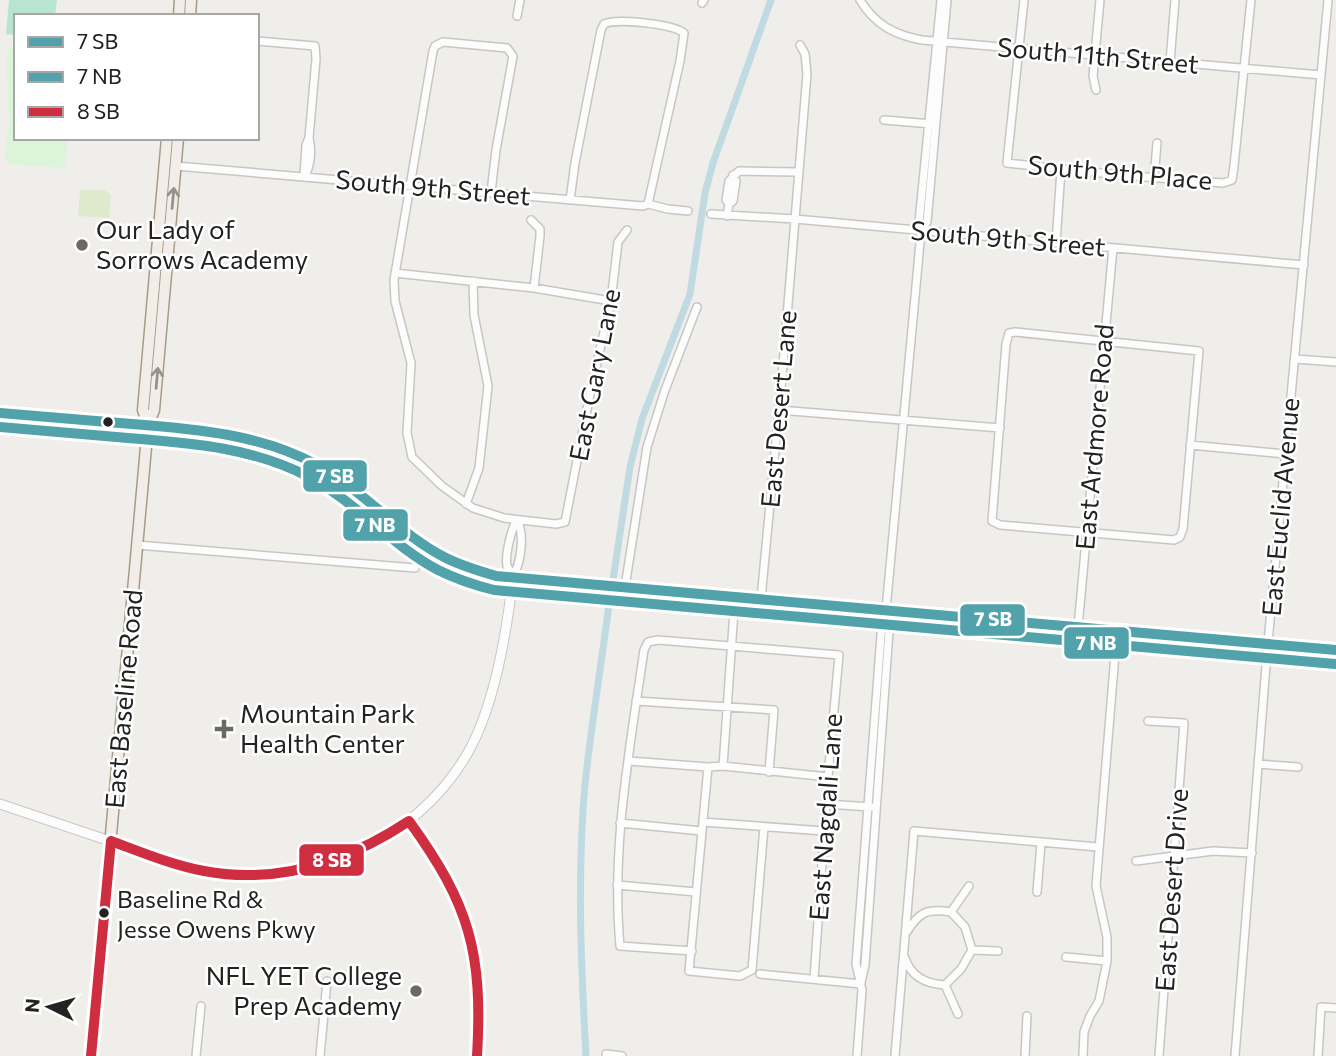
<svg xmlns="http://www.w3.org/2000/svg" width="1336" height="1056" font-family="Commissioner,sans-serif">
<rect width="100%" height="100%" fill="#f0eeeb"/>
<!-- grass -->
<path fill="#ddebcc" d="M80,190H104L111,195L109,218L78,216Z"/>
<!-- park -->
<path fill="#dbf4da" d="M10,48L16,49V138H68L65,168L9,164L5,159L10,116L8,112L7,54Z"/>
<!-- pitch -->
<path fill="#b8e5d2" d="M9,0H57L55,16H16V35L6,34Z"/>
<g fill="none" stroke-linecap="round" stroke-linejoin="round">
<!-- canal -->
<path stroke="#c0dae1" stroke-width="7" d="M613,580L630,467L642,419L690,294L705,193L713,163L771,0
M586,1056C581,966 577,875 585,784C592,719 603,654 611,589"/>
<defs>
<path id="minor" d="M860,0C875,25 895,35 922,40L1321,75
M1024,0L1007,163L1120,175L1223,183L1232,180L1234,166L1251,0
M702,3L704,0
M517,16L520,0
M257,41L315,46L316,59L309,138C312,151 311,166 304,177
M1170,62L1175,0
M1096,90L1093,76L1100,0
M884,120L932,124
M176,166L643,206L648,204L668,209L688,211
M304,176L306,145L309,138
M1154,178L1157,143
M491,192L496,150L513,56L507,48L443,42L435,46L433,51L394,280L395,301L411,363L407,433L412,457L442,486L473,508L504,518L556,524L565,522L590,394L611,301L618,242L627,230
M570,200L575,163L601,30L604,24C616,18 673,24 684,33L680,61L648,204
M729,204L733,201L736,181L733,175
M711,214L795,219L1304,265
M727,216L729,204L726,200L729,181L739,171L798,172
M531,220L540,229V236L534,288
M922,231L927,222L947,0
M1056,243L1061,170
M395,273L534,288L611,301
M1015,332L1199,351L1183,529L1180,537L1174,540L1000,525L992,521L1006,344L1009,333Z
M1295,359L1336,362
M779,410L1000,428
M1190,445L1285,454
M466,504L479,468L488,386L474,315L473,281
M137,545L415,568
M513,577C513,576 508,567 507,566C505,555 511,529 517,520
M513,577C521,562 525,535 517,520
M625,587L647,447L665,390L697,307
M761,599L782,377L807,74L805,54L800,45
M1078,627L1113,248
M636,701L774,710L769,772
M1148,721L1184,723L1159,1056
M629,761L708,767L723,766L828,777
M1258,764L1298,767
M723,766L735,597
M708,767L689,971L740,976L752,970L764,827
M826,804L871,807
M703,822L824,831
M620,823L702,831
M1136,861L1213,851L1252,853
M617,885L696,892
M1037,892L1041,843
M951,912L969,886
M972,950L998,951
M692,951L620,946C611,847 630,747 644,650L648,642L658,640L839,655L828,777L814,979
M1066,957L1107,961
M905,958C911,977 926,984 945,985L961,969L972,950L965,927L951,912C927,908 919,912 906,933
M760,974L861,984
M861,982L865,965L888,645L890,621L887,610
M945,985L958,1014
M606,1054L622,1056
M196,1056L201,1006
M320,1056L327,981
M857,1056L862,990L856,964L882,622L886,610L921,232L919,222L941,0
M895,1056L914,831L1098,847
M1025,1056L1027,1016
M1083,1056L1084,1032L1090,1016L1099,1001L1107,961V937L1096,886L1117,630
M1235,1056L1267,653L1328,0
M1318,1056L1321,1007L1336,1008"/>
<path id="tertiary" d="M0,804L184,866C293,896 417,848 471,747C496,699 507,630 513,577
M409,821C471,900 485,956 477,1056"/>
<path id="secondary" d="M148,425C216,432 271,435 331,473C384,506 422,558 486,574L1336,650"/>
<path id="primary" d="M179,16L180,0
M190,16L191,0
M0,413L148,425
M148,425L143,410L167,138
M91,1056L148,425L154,410L178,138"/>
</defs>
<!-- minor casing -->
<use href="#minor" stroke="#c7c6c5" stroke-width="10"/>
<!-- tertiary casing -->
<use href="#tertiary" stroke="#c7c6c5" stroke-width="11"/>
<!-- secondary casing -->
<use href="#secondary" stroke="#989a82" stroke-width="12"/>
<!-- primary casing -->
<use href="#primary" stroke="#a69c87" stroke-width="13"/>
<!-- minor -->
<use href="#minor" stroke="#fdfcfc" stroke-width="7"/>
<!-- tertiary -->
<use href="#tertiary" stroke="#fdfcfc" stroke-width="9"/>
<!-- secondary -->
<use href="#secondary" stroke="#f3f4ed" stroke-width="10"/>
<!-- primary -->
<use href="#primary" stroke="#f2ede8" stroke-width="10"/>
<defs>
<path id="bus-1" d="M0,413C44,417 88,420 132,424C196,429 260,434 317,465C364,491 399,534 446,558C462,566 479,571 496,576L1336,650"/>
<path id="bus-2" d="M0,427C43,431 85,434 128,438C190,443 252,447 309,477C356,502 391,545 438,570C456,579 474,585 494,590L1335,664"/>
<path id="bus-3" d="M91,1056L111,841C141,852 172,865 204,871C278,885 347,862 409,821C470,905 483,953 477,1056"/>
</defs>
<!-- bus-1 casing -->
<use href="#bus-1" stroke="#fff" stroke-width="16"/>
<!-- bus-2 casing -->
<use href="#bus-2" stroke="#fff" stroke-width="16"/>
<!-- bus-3 casing -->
<use href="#bus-3" stroke="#fff" stroke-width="16"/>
<!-- bus-1 -->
<use href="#bus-1" stroke="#52a2ab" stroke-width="10"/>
<!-- bus-2 -->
<use href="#bus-2" stroke="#52a2ab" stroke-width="10"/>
<!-- bus-3 -->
<use href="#bus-3" stroke="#cf2e41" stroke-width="10"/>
</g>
<!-- one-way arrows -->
<defs><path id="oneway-shaft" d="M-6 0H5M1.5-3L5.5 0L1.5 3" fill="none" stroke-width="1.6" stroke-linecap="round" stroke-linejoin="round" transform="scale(1.75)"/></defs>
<g stroke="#94928f">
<use href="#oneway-shaft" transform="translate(173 198) rotate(-85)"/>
<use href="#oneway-shaft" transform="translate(157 378) rotate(-85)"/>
</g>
<!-- markers -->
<g fill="#6a6968" stroke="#fff" stroke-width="2.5">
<circle cx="82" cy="245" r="7"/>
<path d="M220.5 718.5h7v7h7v7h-7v7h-7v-7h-7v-7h7z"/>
<circle cx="416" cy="991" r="7"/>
</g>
<g fill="#222" stroke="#fff" stroke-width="2.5">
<circle cx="108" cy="422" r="6"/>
<circle cx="104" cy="913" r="6"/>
</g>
<g text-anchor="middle" stroke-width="5" stroke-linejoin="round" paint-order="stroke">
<!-- bus labels -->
<g font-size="24" fill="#222" stroke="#fff" text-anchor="start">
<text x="117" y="908">Baseline Rd &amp;<tspan x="117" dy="30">Jesse Owens Pkwy</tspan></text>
</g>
<!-- street labels -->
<g font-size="26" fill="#222" stroke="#fff">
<text transform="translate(1098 56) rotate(5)" y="9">South 11th Street</text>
<text transform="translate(1120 173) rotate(5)" y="9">South 9th Place</text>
<text transform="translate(433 188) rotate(5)" y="9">South 9th Street</text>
<text transform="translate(1008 239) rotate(5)" y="9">South 9th Street</text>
<text transform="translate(595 375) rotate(-79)" y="9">East Gary Lane</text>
<text transform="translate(779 409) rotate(-85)" y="9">East Desert Lane</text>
<text transform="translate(1095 437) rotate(-85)" y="9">East Ardmore Road</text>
<text transform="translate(1281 507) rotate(-85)" y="9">East Euclid Avenue</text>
<text transform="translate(124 699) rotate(-85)" y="9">East Baseline Road</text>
<text transform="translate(826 817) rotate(-86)" y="9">East Nagdali Lane</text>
<text transform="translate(1172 890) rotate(-86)" y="9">East Desert Drive</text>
</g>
<!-- poi labels -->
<g font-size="26" fill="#222" stroke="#fff" text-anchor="start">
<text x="96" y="239">Our Lady of<tspan x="96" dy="30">Sorrows Academy</tspan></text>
<text x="240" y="723">Mountain Park<tspan x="240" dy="30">Health Center</tspan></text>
<text x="402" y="985" text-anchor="end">NFL YET College<tspan x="402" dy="30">Prep Academy</tspan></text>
</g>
</g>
<g stroke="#fff" stroke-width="2.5">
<rect x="302" y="459" width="66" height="34" rx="7" fill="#52a2ab"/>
<rect x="342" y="508" width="67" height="34" rx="7" fill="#52a2ab"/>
<rect x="959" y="603" width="67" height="34" rx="7" fill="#52a2ab"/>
<rect x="1063" y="626" width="67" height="34" rx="7" fill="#52a2ab"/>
<rect x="298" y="843" width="67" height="34" rx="7" fill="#cf2e41"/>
</g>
<g font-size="19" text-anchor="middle" font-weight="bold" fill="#fff">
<text x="335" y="483">7 SB</text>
<text x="375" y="532">7 NB</text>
<text x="993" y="626">7 SB</text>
<text x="1096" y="650">7 NB</text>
<text x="332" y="867">8 SB</text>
</g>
<!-- legend -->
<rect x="14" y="14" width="245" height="126" fill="#ffffff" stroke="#a7a7a7" stroke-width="2"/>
<rect x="28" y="37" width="35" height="10" fill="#52a2ab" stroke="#a7a7a7" stroke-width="2"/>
<text x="77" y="49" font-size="21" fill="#222222">7 SB</text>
<rect x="28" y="72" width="35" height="10" fill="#52a2ab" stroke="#a7a7a7" stroke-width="2"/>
<text x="77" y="84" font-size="21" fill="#222222">7 NB</text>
<rect x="28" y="107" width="35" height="10" fill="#cf2e41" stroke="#a7a7a7" stroke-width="2"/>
<text x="77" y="119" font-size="21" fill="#222222">8 SB</text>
<!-- north arrow -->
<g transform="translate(49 1007) rotate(275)" stroke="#ffffff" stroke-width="5" paint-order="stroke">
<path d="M0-5L12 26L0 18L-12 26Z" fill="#222222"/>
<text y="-10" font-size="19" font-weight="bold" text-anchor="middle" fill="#222222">N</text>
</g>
</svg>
